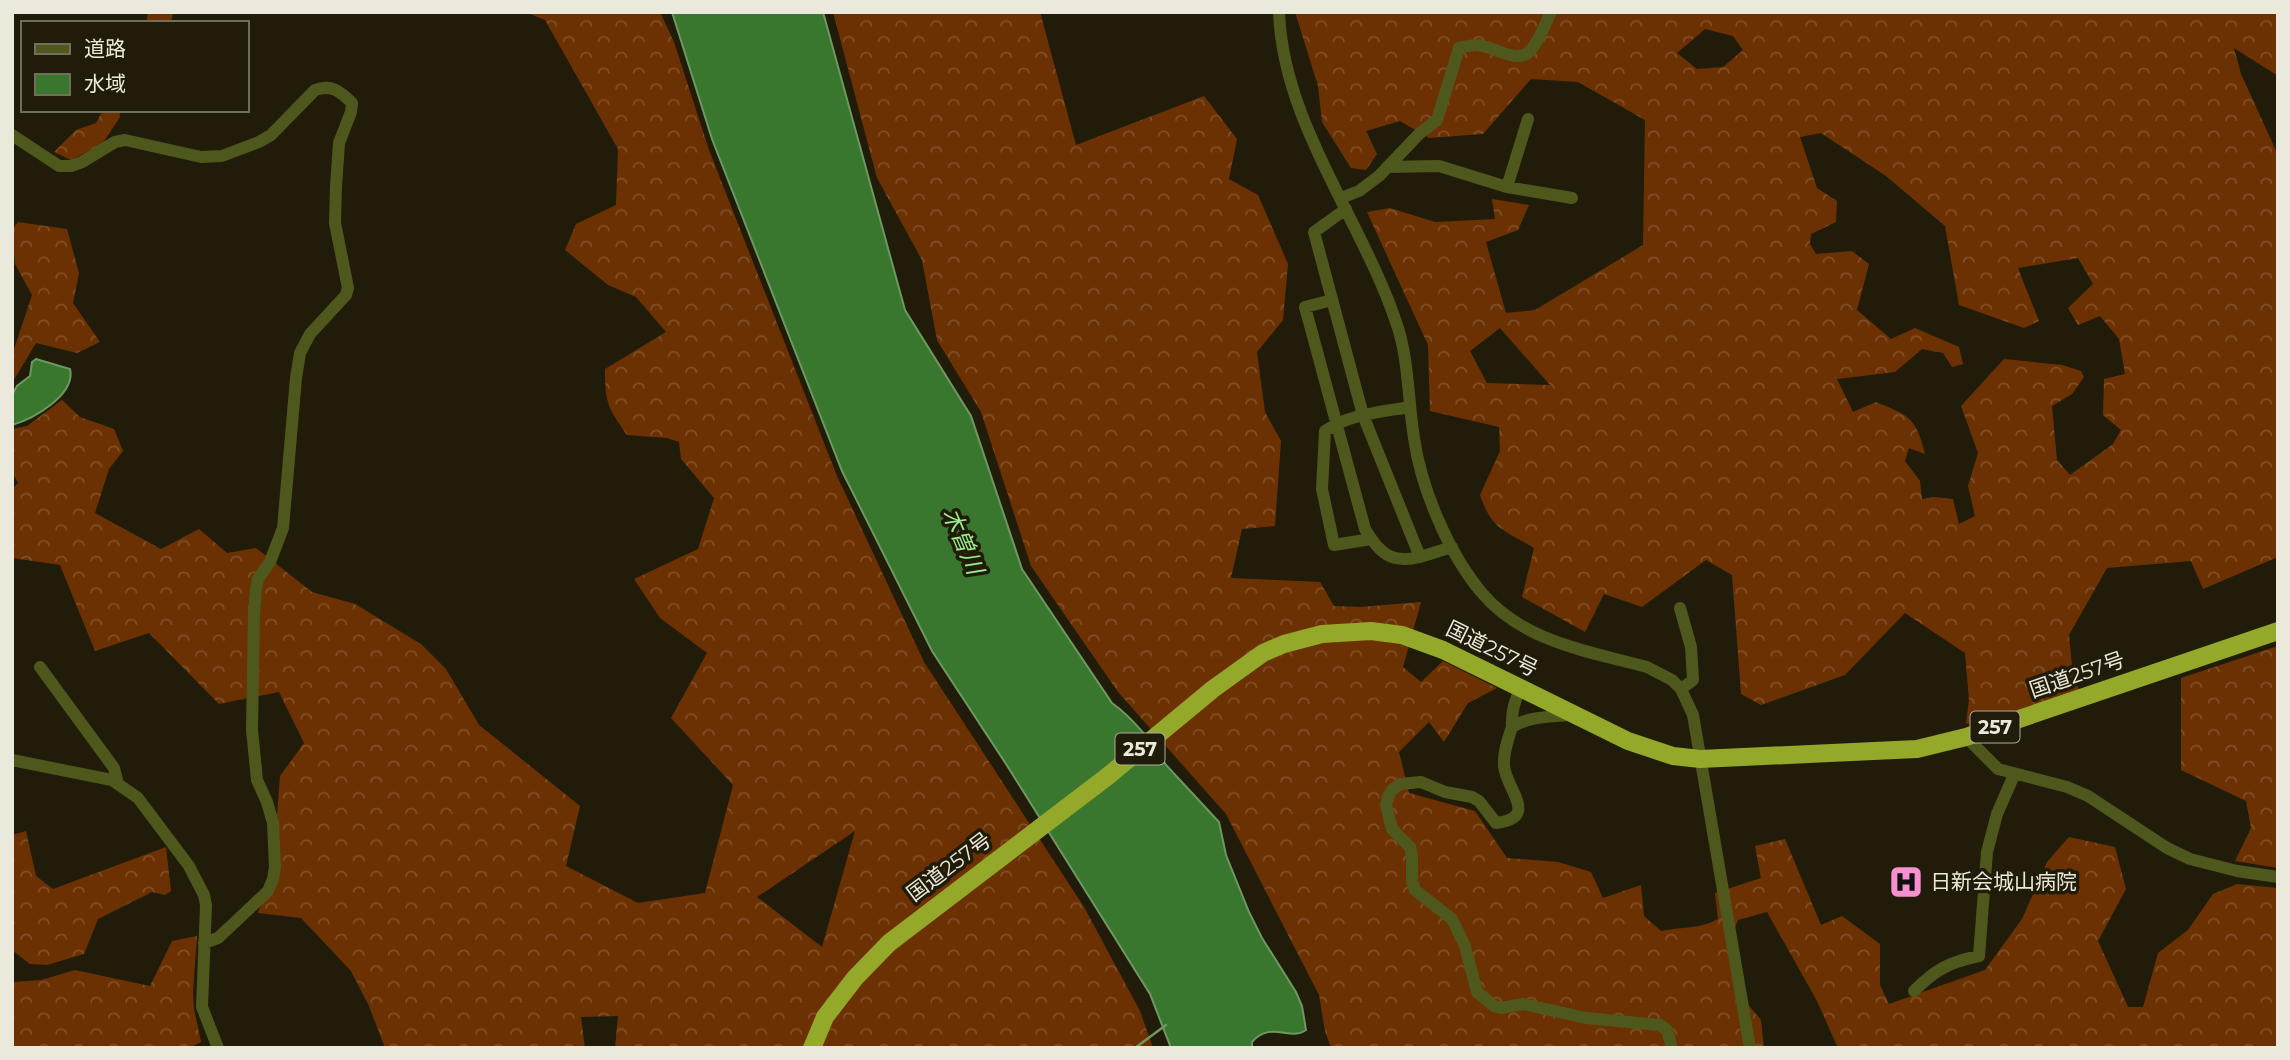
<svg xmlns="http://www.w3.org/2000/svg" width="2290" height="1060" font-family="Montserrat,'Noto Sans JP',sans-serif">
<defs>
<pattern id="forest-crowns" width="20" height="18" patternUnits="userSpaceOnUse" patternTransform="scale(1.75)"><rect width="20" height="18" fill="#6c3103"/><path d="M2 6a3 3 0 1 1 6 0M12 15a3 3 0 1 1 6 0" fill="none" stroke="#814f27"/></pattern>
</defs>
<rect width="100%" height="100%" fill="#211c09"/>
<!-- forest -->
<path fill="url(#forest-crowns)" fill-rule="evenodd" d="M148,12H173L171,23H146Z
M525,12H660L674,42L709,150L837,476L924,662L1084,907L1140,1011L1153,1048H615L618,1016L581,1017L585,1048H385L369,1006L351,971L301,918L258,913L273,867L280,776L304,743L279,692L219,704L149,633L95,651L60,565L12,558V489L18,483L12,472V429L27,426L62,400L80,417L114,429L123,451L109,469L95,513L161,549L199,529L227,553L256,548L312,592L355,604L421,644L446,669L479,725L580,806L566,866L638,903L705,893L733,785L671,718L707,653L660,618L634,579L698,549L714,498L681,459L679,442L667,438L627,435C608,408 605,403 605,369L666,332L636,297L608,285L565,250L576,224L616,205L618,149L545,20ZM855,831L822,947L757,897Z
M833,12H1040L1076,145L1204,96L1237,139L1229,179L1258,195L1288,264L1283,320L1257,352L1265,412L1281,441L1275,526L1242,529L1231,578L1320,582L1334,606L1360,607L1421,602L1403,667L1421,682L1443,661L1497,688L1468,703L1444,742L1429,722L1399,752L1409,793L1475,811L1507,858L1558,862L1591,872L1603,898L1641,885L1644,916L1661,931C1681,927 1701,929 1718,919L1715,893L1761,878L1755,846L1785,839L1821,925L1842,916L1880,944V985L1889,1004L1985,970L2022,919L2047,862L2069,837L2115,847L2126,889L2098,941L2128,1007H2143L2158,953L2188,930L2213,894L2237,884L2278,888V1048H1838L1817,1001L1767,912L1738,920L1727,947L1735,989L1761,1020L1764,1048H1331L1325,1031L1319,995L1226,814L1118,692L1031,566L981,412L937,340L922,260L877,178Z
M1295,12H2278V76L2234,48L2241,74L2278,155V557L2203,589L2191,561L2107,568L2069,635L2073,676L2080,692L2020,713L1966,724L1969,700L1965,653L1905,613L1845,675L1761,705L1741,694L1732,575L1706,560L1642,607L1604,594L1585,632L1522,597L1534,548C1504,530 1492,530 1480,495L1500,451L1499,427L1430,411L1428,345L1367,212L1390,208L1435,222L1495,219L1492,199L1529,205L1518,230L1486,242L1506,313L1535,310L1643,245L1645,120L1578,82L1531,79L1483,134L1429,138L1400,121L1366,131L1377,154L1366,170L1351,168L1322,122L1318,86ZM1705,29L1733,36L1743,50L1723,67L1697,69L1677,53ZM1821,133L1886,176L1945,226L1959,305L2024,328L2039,321L2018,268L2078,258L2093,284L2068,308L2078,325L2100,316L2119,339L2125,374L2104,379L2103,415L2121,430L2113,444L2070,475L2057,460L2052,406L2072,394L2084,377L2081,371L2062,365L2004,359L1961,406L1978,453L1968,486L1975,516L1959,524L1953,499L1933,497L1922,499L1920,481L1905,461L1909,448L1925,454C1916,418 1910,416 1876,402L1853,412L1837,379L1895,372L1922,349L1943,353L1952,367L1963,364L1959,347L1915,328L1891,339L1857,310L1869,264L1852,251L1816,254L1810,244L1811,234L1836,222L1837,201L1817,188L1800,137ZM1500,328L1550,385H1549L1487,383L1470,351Z
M103,110H119L120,117L102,144L71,160L54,152L76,130L96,123Z
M18,222L67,229L79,273L73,303L100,342L77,353L36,343L12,383V355L32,295L15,264L12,230Z
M2278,646V868L2235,861L2251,828L2246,801L2181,770V678Z
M26,831L36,876L53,889L166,847L171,891L165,895L152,892L98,919L84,954L47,965L30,964L12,950V835Z
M197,936L193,992L194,1009L201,1042L189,1048H12V982L41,980L75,970L150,986L172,941Z"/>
<!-- water -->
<path fill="#39762e" stroke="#6e9862" stroke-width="2" d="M672,12H823L905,310L971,416L1022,569L1112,703C1133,718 1153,743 1166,765L1219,822L1226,855L1249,912L1262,938L1296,992L1302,1006L1306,1030C1290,1042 1271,1020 1252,1042V1048H1171L1150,994L1006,764L932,651L842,471L712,139Z
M36,359L70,369C76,395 33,419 12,425V395L17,386L30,376L32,362Z"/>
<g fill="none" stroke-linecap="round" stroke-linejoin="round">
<!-- stream -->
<path stroke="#6e9862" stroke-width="2.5" d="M1135,1048L1166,1025"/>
<!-- minor -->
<path stroke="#4e581d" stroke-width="12" d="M1279,12C1283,125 1364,222 1398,328C1409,363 1408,401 1414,438C1421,488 1448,552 1481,592C1523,642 1587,651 1647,667L1672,680L1681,689L1693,715L1750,1048
M12,135L59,166H71L82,162L115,142L125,140L201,157L222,156L259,142L271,135L315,90C331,84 340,91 352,103L351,112L339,143L336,186L335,223L348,288L346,295L310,334L300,353L296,378L283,528L270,562L258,579L256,589L254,614L252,730L257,780L267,802L273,823L275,867L273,879L268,891L233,924L218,938L204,943
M1387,167L1439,166L1507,187L1572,198
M1507,187L1528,119
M1341,198L1359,191L1379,176L1419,134L1437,120L1459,48C1465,47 1471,45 1476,45C1492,45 1516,64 1529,52C1539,42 1545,24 1551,12
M1346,209L1314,232L1363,415L1420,557L1452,547
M1332,300L1305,307L1365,529C1379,553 1391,564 1420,557
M1371,539L1334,545L1322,489L1325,431C1350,414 1381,412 1410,407
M1680,608L1691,647L1693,680L1681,689
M40,667L114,768L118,784
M1573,714C1551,718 1531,715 1512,727C1508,739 1503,753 1504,766C1506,789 1540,818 1496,823L1479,801L1472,797L1445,792L1421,782L1400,784L1392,790L1388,797L1386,805L1392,829L1410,847L1412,856V881L1415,890L1452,919L1465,946L1477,992L1494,1006L1501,1008L1523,1004L1586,1018L1660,1025L1667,1030L1672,1048
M1512,727C1511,713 1514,701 1521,688
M1966,737L1998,769L2067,787L2088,796L2167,848L2190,859L2237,871L2278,877
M12,760L112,780L138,798L189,866L204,895L206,905L202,1007L218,1048
M1914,991C1935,970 1949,962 1979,956L1987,852L1997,814L2014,775"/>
<!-- highway -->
<path stroke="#94a829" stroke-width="18" d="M812,1048L825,1017L855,978L889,943L1108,776L1213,689L1263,653L1284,644L1322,634L1371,631L1402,635L1443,650L1628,741L1673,756L1700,759L1917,749L1966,737L2278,631"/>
</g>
<!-- icons -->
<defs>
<symbol id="hospital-square" viewBox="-11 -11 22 22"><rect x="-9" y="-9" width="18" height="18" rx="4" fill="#f690cf" stroke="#211c09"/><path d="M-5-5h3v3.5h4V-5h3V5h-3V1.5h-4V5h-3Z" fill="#111"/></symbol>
</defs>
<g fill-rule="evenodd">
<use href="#hospital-square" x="1887" y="863" width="38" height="38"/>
</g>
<g text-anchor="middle" stroke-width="7" stroke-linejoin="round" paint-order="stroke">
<!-- shield labels -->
<g fill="#211c09" stroke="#aeab9d" stroke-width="2">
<rect x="1970.5" y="711.5" width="49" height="31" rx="5"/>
<rect x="1115.5" y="733.5" width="49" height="31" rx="5"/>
</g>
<g font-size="19" font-weight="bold" fill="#ebe8dc">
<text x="1995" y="734">257</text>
<text x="1140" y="756">257</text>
</g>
<!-- street labels -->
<g font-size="21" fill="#ebe8dc" stroke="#211c09">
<text transform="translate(1492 649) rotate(26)" y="7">国道257号</text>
<text transform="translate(2077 675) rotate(-19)" y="7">国道257号</text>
<text transform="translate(949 867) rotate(-37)" y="7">国道257号</text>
</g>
<!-- poi labels -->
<g font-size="21" fill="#ebe8dc" stroke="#211c09" text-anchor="start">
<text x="1930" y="889">日新会城山病院</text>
</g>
<!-- water labels -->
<g font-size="23" font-style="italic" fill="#99ec8b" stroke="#211c09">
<text transform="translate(963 541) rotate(67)" y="8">木曽川</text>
</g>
</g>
<!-- border -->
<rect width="2290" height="1060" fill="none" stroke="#ebe8dc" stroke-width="28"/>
<!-- legend -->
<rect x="21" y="21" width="228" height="91" fill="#211c09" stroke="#726e5d" stroke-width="2"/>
<rect x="35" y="44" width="35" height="10" fill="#4e581d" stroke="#726e5d" stroke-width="2"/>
<text x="84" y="56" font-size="21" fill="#ebe8dc">道路</text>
<rect x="35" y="74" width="35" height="21" fill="#39762e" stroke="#726e5d" stroke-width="2"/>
<text x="84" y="91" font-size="21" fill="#ebe8dc">水域</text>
</svg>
